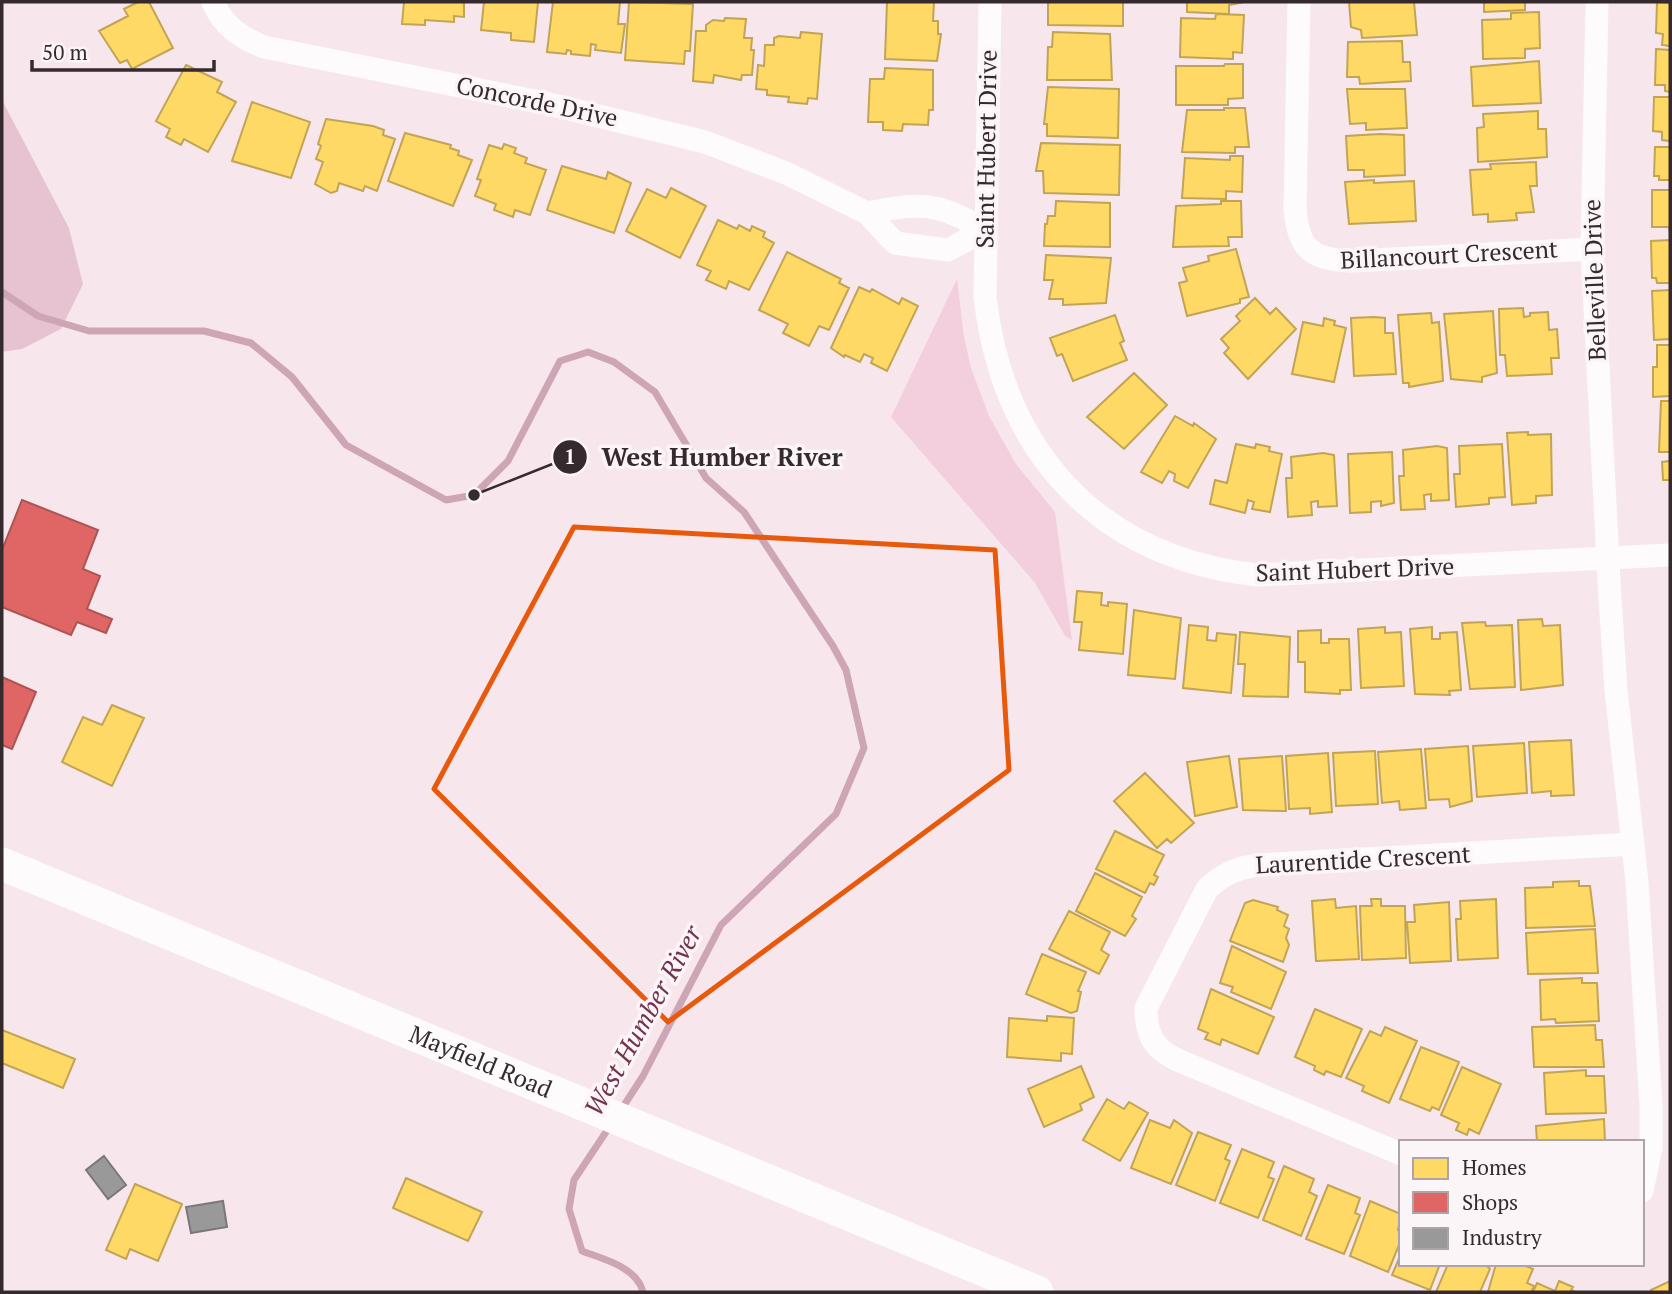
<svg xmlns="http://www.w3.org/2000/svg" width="1672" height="1294" font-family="'PT Serif',serif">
<rect width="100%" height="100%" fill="#f7e7ed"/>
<!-- green -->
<path fill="#f3cfdd" d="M957,279L964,337L971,368L989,416L1016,464L1055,512L1072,640L1065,636L1035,583L891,417Z"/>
<!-- forest -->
<path fill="#e7c3d2" d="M2,100L69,228L83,284L61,329L22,349L2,352Z"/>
<!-- homes -->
<path fill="#ffd966" stroke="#c2a455" stroke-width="2" d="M138,2H149L173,48L132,69L127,60L120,63L99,31L128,16L124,9Z
M404,2H464V17L454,16V22L425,20V25L402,24Z
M484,2H538L534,42L511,40V33L481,30Z
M553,2H620L618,24H625L621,53L595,50L596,45L591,44L590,56L571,54V51L567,50L566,54L547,52Z
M629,2L693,4L690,51H685L684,64L625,60Z
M887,2H934L933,21H938V34H941L937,61L885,59Z
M1048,2H1123V26L1048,25Z
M1187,2H1245L1229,5V14L1187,12Z
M1349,2H1414L1417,35L1362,38L1361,30L1351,27Z
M1484,2H1525V10L1484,12Z
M1657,2L1670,3V46L1662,45L1663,34L1656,33Z
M1539,12L1540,48L1525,49V58L1483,59L1482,20L1511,19V13Z
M1216,14L1244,15L1242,53L1233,52V59L1180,57L1181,18L1215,19Z
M725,18L746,19L744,38H752L751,50H754L752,75H742L741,80L714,75L713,83L693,81L696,31H706V25L713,20L724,21Z
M801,32L822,34L817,99L808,98L807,104L788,102L789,97L767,95V90L756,89L758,65L764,66L765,45H774V38L779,36L800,38Z
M1053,32L1110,34L1112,80H1047L1048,47H1052Z
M1402,41L1403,62H1410L1411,81L1360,84L1359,77H1347L1348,42Z
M1656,49L1670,50V92L1665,91V85H1655Z
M1539,61L1541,103L1473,106L1471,67Z
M1225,64H1243V98L1228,99V105H1176V66H1224Z
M186,65L222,82L217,92L236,102L208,152L184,139L181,145L166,137L170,129L156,121Z
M885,68L933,70V110H929L928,125L903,124L902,131L883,130V122H868L870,79H884Z
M1048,87L1119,89L1118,138L1047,136V124H1044Z
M1347,89H1405L1407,128L1366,130V123L1350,124Z
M1654,97H1670V141L1662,140V132L1653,131Z
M252,102L310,122L291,178L232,161Z
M1224,108H1245L1249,147H1235V153L1182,152L1187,110H1224Z
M1538,111V129H1546L1547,157L1478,162L1477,128L1484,127L1483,114Z
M326,119L373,126L384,130L383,135L395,139L377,191L365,186L363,191L339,183L337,191L331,193L315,184L323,162L316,159L321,146L318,144Z
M405,133L451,145L450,148L459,151L458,155L472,160L453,206L388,181Z
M1380,134L1404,135L1405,175L1364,177V170H1348L1346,136Z
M1041,143L1120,145L1119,195L1044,193L1043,171H1036Z
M504,144L516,148L514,153L527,158L525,163L546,170L530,215L515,210L513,217L494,210L496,204L475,196L481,180L477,179L489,145L502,149Z
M1655,147H1670V188V180H1659V176H1654Z
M1230,156H1243L1242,192L1226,191V199L1182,198L1185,158L1230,160Z
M1536,162L1537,186H1530L1534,212L1516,213L1517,220L1488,222V214L1473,215L1470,170L1491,169L1490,164Z
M562,166L606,179L608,172L631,183L614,233L547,210Z
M1374,180V183L1414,181L1416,221L1349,224L1345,182Z
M671,188L706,206L680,258L626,231L647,189L666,198Z
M1652,190H1670V235L1669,227H1652Z
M1056,201L1110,203V247L1044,246L1045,224H1047L1048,216H1055Z
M1221,201H1241L1242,237H1228L1229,246L1173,247L1176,206L1221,204Z
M718,220L737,229L739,225L750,231L752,226L765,232L763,237L774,243L749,290L729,281L726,289L706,280L711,271L697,265Z
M1670,240V283H1657L1656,278H1652L1651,241Z
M1236,249L1249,297L1240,299V303L1187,316L1179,283L1187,281L1183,268L1209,261L1208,256Z
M787,252L841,279L839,283L849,288L829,330L819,326L809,346L783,333L788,324L759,310Z
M1046,255L1111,258L1106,303L1063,305V299H1049L1053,280H1044Z
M859,287L870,292L872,289L899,304L902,298L918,306L887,371L871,363L873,358L864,354L860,362L845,355L844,357L831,348Z
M1670,290V339L1654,340L1652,291Z
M1255,298L1270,314L1276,308L1296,329L1248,379L1224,353L1229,348L1221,339L1240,321L1236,316Z
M1523,308L1524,317L1530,316V313L1548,312L1549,330L1557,329L1559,358H1551L1552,374L1507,376L1505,355H1500L1499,309Z
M1493,311L1497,373L1482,377V382L1451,379L1444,314Z
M1431,313L1432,323L1439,322L1443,381L1409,387V383H1403L1398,315Z
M1115,315L1124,341L1120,343L1127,360L1073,381L1062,354L1057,356L1050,338Z
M1374,317L1385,318V333H1393L1396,374L1354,376L1351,318Z
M1324,318L1335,321L1334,325L1346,328L1334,382L1292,374L1303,322L1323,326Z
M1657,345H1670V396L1653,397V367H1657Z
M1134,373L1167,405L1124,449L1087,417Z
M1661,401H1670V452H1659Z
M1175,416L1193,426L1194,423L1216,439L1188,488L1174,481L1175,474L1169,471L1162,483L1141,472Z
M1528,432V435L1551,434L1552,495L1536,496V503L1512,505L1507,433Z
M1236,444L1255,448L1256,444L1270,447L1269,451L1282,454L1270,512L1252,509L1254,502L1248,500L1245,513L1210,504L1215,480L1227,483Z
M1502,444L1505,497L1489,498V504L1456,507L1454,474H1460L1459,446Z
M1437,446L1447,448L1449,500L1431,501V494L1424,495L1425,509L1401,510L1399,476H1404L1403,450Z
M1392,452L1394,503L1381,506V501L1371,502V512L1350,513L1348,454Z
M1323,453L1334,455L1337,506L1318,507V501L1311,502L1312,515L1288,517L1286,478H1292L1291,457Z
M1670,461V484V480H1663L1662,462Z
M1077,591L1102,593L1101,605L1108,606V602L1127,604L1123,654L1079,650L1082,622H1074Z
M1134,610L1181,618L1175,679L1128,675Z
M1542,619L1543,626L1560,625L1563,685L1521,690L1518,620Z
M1485,622L1486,626L1512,625L1515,687L1470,689L1462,623Z
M1189,625L1208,627L1207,640L1216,641L1217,633L1236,635L1231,693L1183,688Z
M1385,627V633L1401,632L1404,686L1361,688L1358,629Z
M1432,627V639H1440V633L1457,632L1461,690L1449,691L1450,695L1415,694L1410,629Z
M1321,630V643H1329V639H1349L1351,690H1340V694L1305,692V662H1298V631Z
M1240,632L1290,637L1288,697L1243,696L1245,664H1238Z
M112,705L144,718L112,786L62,762L83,717L102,725Z
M1571,740L1574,795L1551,796V791L1532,793L1529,742Z
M1524,743L1527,793L1477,797L1473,746Z
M1468,746L1472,801L1450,807L1449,799L1429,800L1425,749Z
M1421,749L1426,808L1400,810L1399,801L1382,803L1378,752Z
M1375,751L1378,804L1336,806L1333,753Z
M1328,753L1332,812L1310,814V808L1289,809L1286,756Z
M1229,756L1237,807L1195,816L1187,762Z
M1282,756L1286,811L1243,810L1239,759Z
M1145,773L1194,823L1171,843L1167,839L1157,848L1114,801Z
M1115,831L1164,855L1154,875L1158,877L1154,885L1150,883L1145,893L1096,869Z
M1095,873L1142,897L1132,916L1136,919L1125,936L1076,911Z
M1579,881V886H1590L1595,926L1526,928L1525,888L1553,887V882Z
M1335,899L1336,908L1356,906L1359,959L1316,961L1312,901Z
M1371,899H1381V906H1405L1406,958L1362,960L1360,906H1372Z
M1496,899L1498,958L1458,960L1456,919H1461L1460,901Z
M1253,900L1278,907L1277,910L1288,915L1284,926L1289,929L1286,938L1289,945L1283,962L1230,941L1245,903Z
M1449,902L1451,961L1410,963L1407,922H1415L1414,905Z
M1069,911L1110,932L1101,950L1109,955L1099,974L1049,949Z
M1595,929L1598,973L1528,974L1526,933Z
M1232,946L1286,972L1271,1009L1231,992L1233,987L1220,983Z
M1042,954L1086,972L1078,991L1081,992L1077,1011L1071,1013L1026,994Z
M1582,978V983H1597L1599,1021L1556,1023L1555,1019L1541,1020L1540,980Z
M1211,989L1274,1017L1258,1054L1222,1039L1220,1045L1205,1039L1208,1033L1198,1029Z
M1315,1009L1362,1029L1341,1077L1326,1071L1324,1075L1314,1070L1315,1066L1295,1057Z
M1047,1016L1074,1018L1072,1054L1061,1053V1061L1007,1057L1009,1018L1047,1021Z
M1595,1025L1596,1040H1602L1604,1067H1534L1532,1027Z
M1385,1027L1417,1041L1389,1103L1362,1091L1364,1086L1346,1078L1370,1031L1381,1036Z
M2,1030L75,1059L63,1088L2,1063Z
M1421,1047L1459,1062L1439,1110L1432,1107L1430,1111L1400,1099Z
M1081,1066L1094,1097L1080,1104L1082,1110L1044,1127L1028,1089Z
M1462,1067L1501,1084L1479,1134L1469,1129L1467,1135L1456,1130L1459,1123L1441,1115Z
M1586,1070V1076H1604L1606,1113L1546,1114L1544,1073Z
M1107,1099L1124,1109L1129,1102L1148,1113L1120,1161L1083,1140Z
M1604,1119L1605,1142H1537L1536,1126Z
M1150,1120L1170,1128L1174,1120L1192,1133L1171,1184L1131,1168Z
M1198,1132L1231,1145L1225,1159L1230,1161L1215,1201L1176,1185Z
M1242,1149L1274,1162L1268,1177L1274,1179L1258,1218L1220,1203Z
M1284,1166L1314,1179L1309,1192L1317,1196L1301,1236L1263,1220Z
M406,1178L482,1212L468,1241L393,1208Z
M135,1184L182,1204L158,1261L130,1249L126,1259L106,1250Z
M1328,1185L1360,1198L1355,1213L1360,1215L1344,1254L1306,1239Z
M1370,1201L1401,1214L1398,1230L1401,1231V1240L1388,1272L1350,1256Z
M1401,1254V1264H1440L1430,1290L1392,1275Z
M1448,1264H1485L1490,1269L1480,1292H1436Z
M1496,1264H1521L1533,1269L1527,1283L1534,1286L1531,1292H1488Z
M1559,1281L1573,1287L1571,1290L1576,1292H1533L1537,1283L1555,1291Z
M1670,1281V1292H1652L1651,1290Z"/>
<!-- shops -->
<path fill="#e06666" stroke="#ad5455" stroke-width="2" d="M22,500L98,530L83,569L100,576L87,609L112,619L106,633L77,622L71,635L2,607V550Z
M2,677L36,692L12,749L2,745Z"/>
<!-- industry -->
<path fill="#999" stroke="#7b7879" stroke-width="2" d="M104,1156L126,1185L108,1199L86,1170Z
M223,1201L227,1227L191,1233L186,1207Z"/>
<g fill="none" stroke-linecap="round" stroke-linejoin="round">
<!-- stream -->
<path stroke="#cda5b5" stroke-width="7" d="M2,292L38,316L89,331H204L251,343L292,377L346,445L446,500L474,495L508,461L560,361L588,352L614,362L655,392L706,478L744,512L833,646L846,670L864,748L836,814L721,925L643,1076L621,1110
M610,1126L574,1180L569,1209L582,1251C603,1259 637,1267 643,1292"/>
<!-- minor -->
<path stroke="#fefbfc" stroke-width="23" d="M213,2C223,26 240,37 264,47L545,103L705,142L786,173L867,213L895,243L948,250L985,230
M990,2L985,297C1003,453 1099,558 1258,575L1670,555
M1299,2L1295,209C1298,249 1312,260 1352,261L1592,249
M1597,2L1592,249L1609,583L1616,690L1637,882L1651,1105V1148L1642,1191
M867,213C922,202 936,202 985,230
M1401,1154L1180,1061C1154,1050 1146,1035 1146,1008L1207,889C1223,874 1236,868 1258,865L1633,844"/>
<!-- secondary -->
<path stroke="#fefbfc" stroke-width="33" id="s1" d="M2,864L1037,1292"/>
</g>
<!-- marked area -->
<path fill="none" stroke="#e8590c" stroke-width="5" stroke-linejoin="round" d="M574,527L995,550L1009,770L668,1022L434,789Z"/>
<g text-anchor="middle" stroke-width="7" stroke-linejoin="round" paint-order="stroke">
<!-- street labels -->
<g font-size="24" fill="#352a2e" stroke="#fbf5f7">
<text transform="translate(537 102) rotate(12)" y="8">Concorde Drive</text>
<text transform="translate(987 149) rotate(-89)" y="8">Saint Hubert Drive</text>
<text transform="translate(1449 255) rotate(-3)" y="8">Billancourt Crescent</text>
<text transform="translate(1595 280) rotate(-92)" y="8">Belleville Drive</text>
<text transform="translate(1355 570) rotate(-2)" y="8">Saint Hubert Drive</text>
<text transform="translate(1363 860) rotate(-3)" y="8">Laurentide Crescent</text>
<text dy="8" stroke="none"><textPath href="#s1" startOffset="518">Mayfield Road</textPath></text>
</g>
<!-- water labels -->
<g font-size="26" font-style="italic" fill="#723350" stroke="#fbf5f7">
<text transform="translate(643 1021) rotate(-61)" y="9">West Humber River</text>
</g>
</g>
<!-- callouts -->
<path fill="none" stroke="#352a2e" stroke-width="2.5" d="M474 495L570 457"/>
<g fill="#352a2e" stroke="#fbf5f7" stroke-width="2.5">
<circle cx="474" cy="495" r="7"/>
<circle cx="570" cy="457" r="18"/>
</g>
<g font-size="21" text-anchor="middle" font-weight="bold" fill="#fff">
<text x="570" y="464">1</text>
</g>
<g font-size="26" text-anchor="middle" font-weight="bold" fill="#352a2e" stroke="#fbf5f7" stroke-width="7" stroke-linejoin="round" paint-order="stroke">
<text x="722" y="466">West Humber River</text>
</g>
<!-- border -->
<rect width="1672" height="1294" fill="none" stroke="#352a2e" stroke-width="7"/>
<!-- legend -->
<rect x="1399" y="1140" width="245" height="126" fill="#fbf5f7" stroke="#aca4a7" stroke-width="2"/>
<rect x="1413" y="1158" width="35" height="21" fill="#ffd966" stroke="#aca4a7" stroke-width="2"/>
<text x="1462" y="1175" font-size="21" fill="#352a2e">Homes</text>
<rect x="1413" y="1192" width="35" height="21" fill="#e06666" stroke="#aca4a7" stroke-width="2"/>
<text x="1462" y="1210" font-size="21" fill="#352a2e">Shops</text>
<rect x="1413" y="1228" width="35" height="21" fill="#999999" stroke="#aca4a7" stroke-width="2"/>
<text x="1462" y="1245" font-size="21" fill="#352a2e">Industry</text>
<!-- scale -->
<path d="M32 60v10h182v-10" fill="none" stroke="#352a2e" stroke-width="3.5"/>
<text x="42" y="60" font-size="21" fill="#352a2e" stroke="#fbf5f7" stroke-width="5" paint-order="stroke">50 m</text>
</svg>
